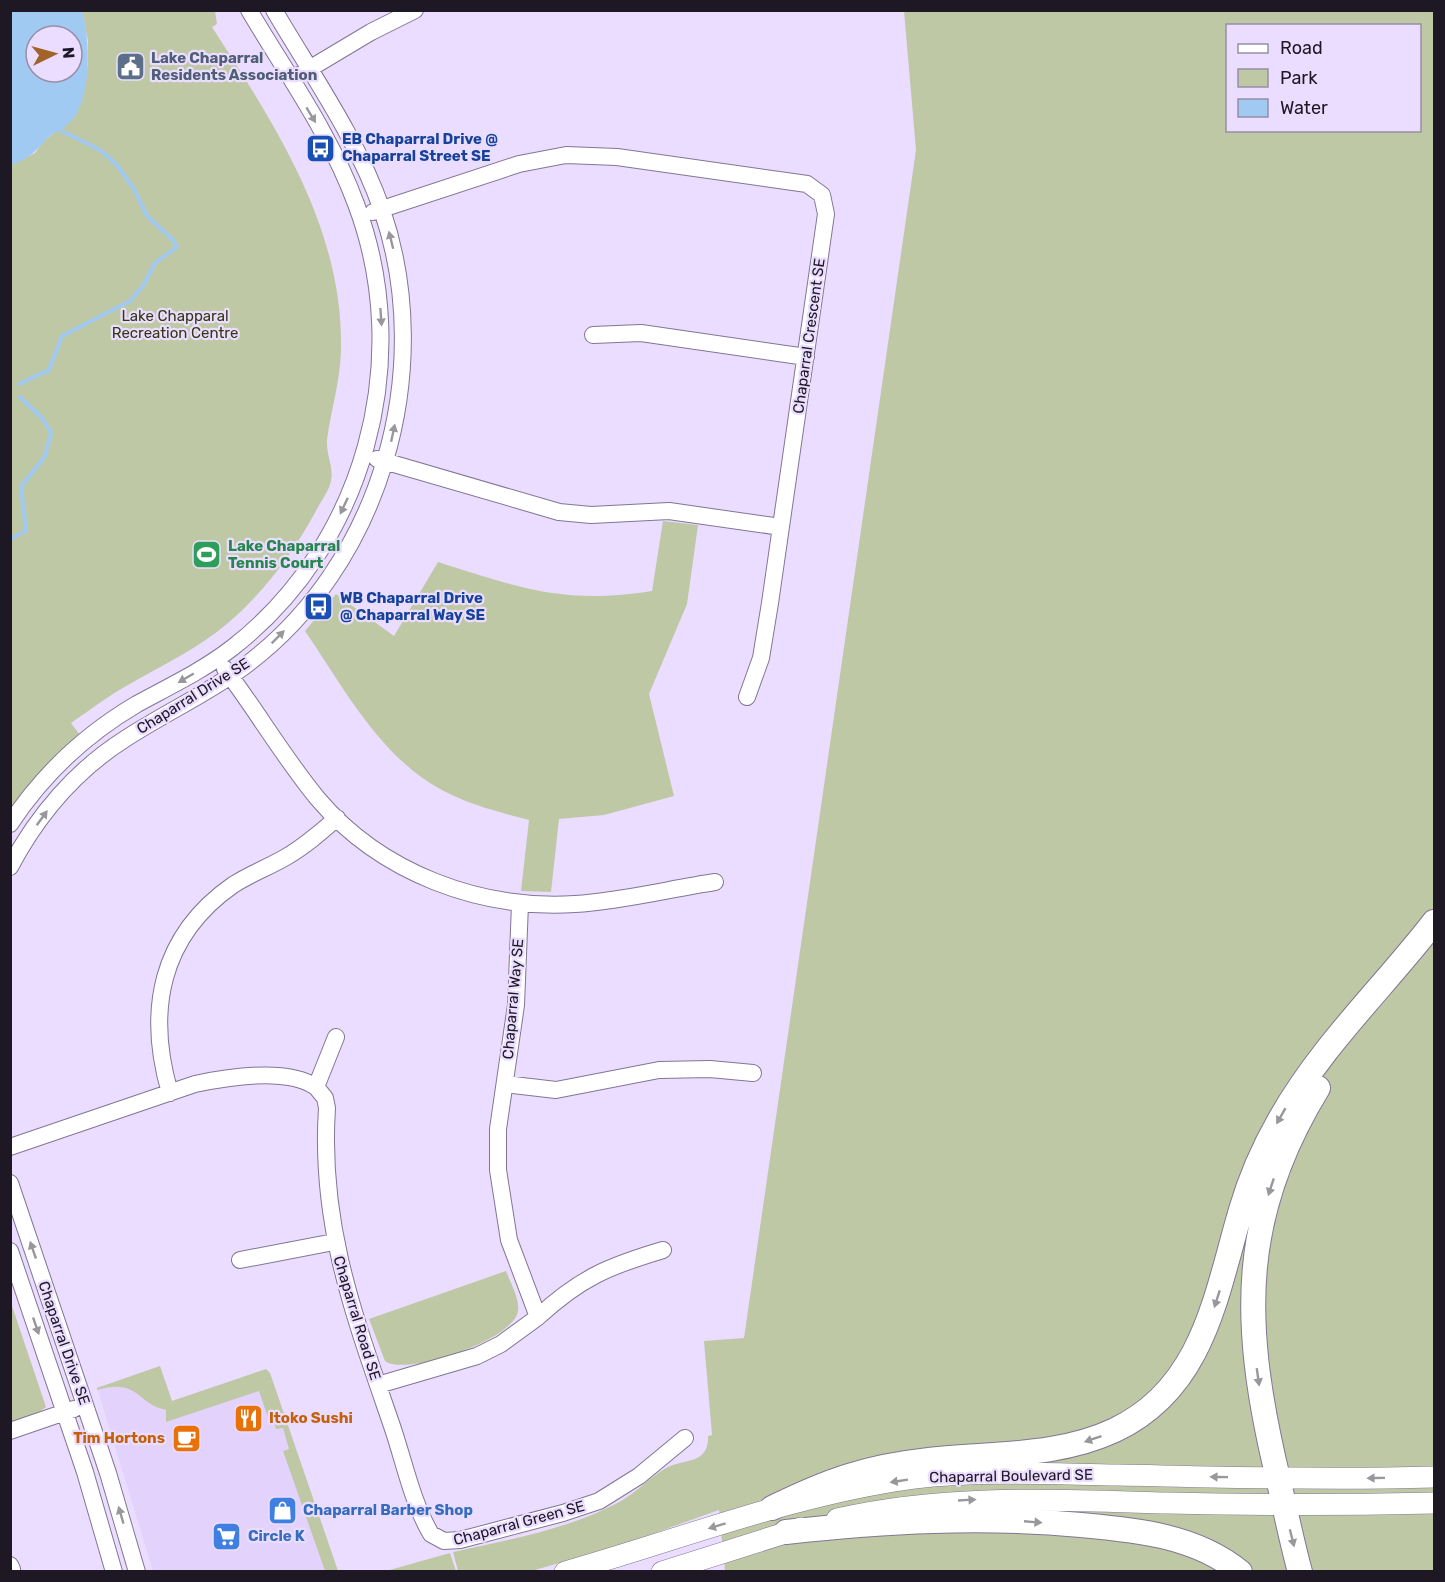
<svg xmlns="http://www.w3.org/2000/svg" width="1445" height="1582" font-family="Rubik,sans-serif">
<rect width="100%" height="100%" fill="#eaddff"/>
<!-- built -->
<path fill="#e3d3fc" d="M160,1366L172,1401L266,1369L270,1373L338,1571H153L97,1388Z"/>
<!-- green -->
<path fill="#bfc8a4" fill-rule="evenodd" d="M82,11H215L217,24L212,27C275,125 344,229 341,351C340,382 331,410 327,440C326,455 334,467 331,481C329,490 322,500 317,509C294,552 265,591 228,623C198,649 162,665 128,685C108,696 90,710 71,723L80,735L11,810V165L35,153L44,141L75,116L88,65V41Z
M904,11H1434V1571H725L719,1510L613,1548L531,1571H458L453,1552C508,1540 570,1529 621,1501C637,1492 650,1477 666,1468C684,1458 709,1465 708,1436L712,1435L704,1341L744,1338L916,150ZM1228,26H1420V130H1228Z
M663,521L698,525L687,604L649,694L674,796L604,815L559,819L551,892L521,891L529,820C499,812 470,805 442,790C380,757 344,688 305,631L336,594L394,636L438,562C520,588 565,605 652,591Z
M506,1271C510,1282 520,1299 518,1311C514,1340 405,1377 385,1361L369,1319Z
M10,1300L46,1407L39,1412L11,1422Z
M160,1366L172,1401L266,1369L270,1373L338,1571H325L283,1451L289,1449L283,1428L276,1429L274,1422L270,1423L259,1391L166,1422V1410C136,1404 140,1378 97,1390V1388Z
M450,1553L456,1571H386Z"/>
<!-- water -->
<path fill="#a1caf2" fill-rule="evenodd" d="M10,11H82C90,38 92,95 73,119C66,129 51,132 44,142C33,154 26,160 11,165ZM36,36H72V72H36Z"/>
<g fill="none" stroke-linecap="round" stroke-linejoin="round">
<!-- stream -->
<path stroke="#a1caf2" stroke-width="4" d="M19,384L49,370L62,336L130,301L143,286L155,263L177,247L173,240L147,216L134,189L116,164L100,150L60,130
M10,539L26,531L21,487L45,456L51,432L42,418L20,397"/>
<defs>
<path id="minor" d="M299,75L371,32L415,10
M373,212L519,164L566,155L617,157L807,184L822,195L826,214L770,603L761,658L747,697
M593,335L641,333L806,357
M377,459L559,512L591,515L669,511L781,527
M225,669C257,711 284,758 318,799C381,873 480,910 575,904C622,901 669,889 715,882
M10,824C43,774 86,734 137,704C170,686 202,671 232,648C365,545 415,360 356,204C331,135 286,73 249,10
M10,867C37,816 76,770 125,739C163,714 205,695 242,668C381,567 437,371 382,210C357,138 312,75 274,10
M336,1037L316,1087L325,1098L327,1108C319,1225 355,1318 392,1426C404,1461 412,1502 431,1534L444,1541L460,1540L563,1513L599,1501L639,1476L685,1438
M505,1084L556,1090L659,1070L710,1069L753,1073
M170,1093C146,1011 160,936 233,885C250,874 269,867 286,857C305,846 321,832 337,818
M10,1147L195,1084C228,1077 286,1067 316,1087
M10,1183L108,1473L137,1572
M10,1251L85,1472L114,1572
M240,1260L334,1242
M538,1317C580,1278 609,1266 663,1250
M378,1385L477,1356L501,1344L538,1317L509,1240L498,1170V1129L516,1005L520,904
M10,1431L74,1409
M10,1565L12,1569"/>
<path id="major" d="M837,1519C947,1494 1056,1500 1167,1503C1256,1505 1345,1505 1434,1503
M565,1572C681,1539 795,1494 914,1478C982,1470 1050,1474 1118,1475C1223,1477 1329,1480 1434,1477
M662,1572L801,1528"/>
<path id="highway" d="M772,1508C829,1480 866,1467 929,1460C992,1453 1058,1457 1115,1430C1204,1388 1216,1294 1241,1210C1250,1179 1263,1149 1279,1121C1320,1047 1383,988 1434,922
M786,1532C885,1521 981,1516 1081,1525C1135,1530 1195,1535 1240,1572
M1300,1572C1290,1535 1283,1498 1274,1461C1242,1320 1240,1215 1318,1088"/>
</defs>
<!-- minor casing -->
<use href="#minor" stroke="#827694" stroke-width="18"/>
<!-- major casing -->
<use href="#major" stroke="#827694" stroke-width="22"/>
<!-- highway casing -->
<use href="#highway" stroke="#827694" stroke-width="26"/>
<!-- minor -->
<use href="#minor" stroke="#fff" stroke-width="16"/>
<!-- major -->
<use href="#major" stroke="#fff" stroke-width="21"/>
<!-- highway -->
<use href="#highway" stroke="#fff" stroke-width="24"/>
</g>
<!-- one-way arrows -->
<defs><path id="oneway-solid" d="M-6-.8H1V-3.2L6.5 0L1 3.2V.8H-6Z" transform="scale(1.5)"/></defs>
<g fill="#99979c">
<use href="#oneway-solid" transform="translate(311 115) rotate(59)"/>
<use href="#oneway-solid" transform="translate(391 240) rotate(-104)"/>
<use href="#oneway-solid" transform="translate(381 317) rotate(86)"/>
<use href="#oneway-solid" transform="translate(393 433) rotate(-78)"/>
<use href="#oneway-solid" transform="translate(344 506) rotate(115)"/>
<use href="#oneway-solid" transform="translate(278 637) rotate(-45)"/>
<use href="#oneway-solid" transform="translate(186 678) rotate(150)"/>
<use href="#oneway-solid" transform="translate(42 818) rotate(-54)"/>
<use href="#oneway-solid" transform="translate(1281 1116) rotate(120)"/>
<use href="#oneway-solid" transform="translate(1271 1187) rotate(108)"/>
<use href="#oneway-solid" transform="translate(33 1250) rotate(-109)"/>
<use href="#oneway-solid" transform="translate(1217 1299) rotate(108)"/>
<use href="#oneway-solid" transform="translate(36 1326) rotate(71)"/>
<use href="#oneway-solid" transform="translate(1258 1377) rotate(82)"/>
<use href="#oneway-solid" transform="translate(1093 1439) rotate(161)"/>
<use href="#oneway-solid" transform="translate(1219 1477) rotate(-179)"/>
<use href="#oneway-solid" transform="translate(1376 1478) rotate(179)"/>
<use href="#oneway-solid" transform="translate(899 1481) rotate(171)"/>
<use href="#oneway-solid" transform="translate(967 1500) rotate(-3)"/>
<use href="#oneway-solid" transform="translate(121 1515) rotate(-106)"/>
<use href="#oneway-solid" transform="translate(1033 1522) rotate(5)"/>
<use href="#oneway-solid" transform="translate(717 1526) rotate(163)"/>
<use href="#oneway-solid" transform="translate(1292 1538) rotate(76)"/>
</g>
<!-- icons -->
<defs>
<symbol id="civic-square" viewBox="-11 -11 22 22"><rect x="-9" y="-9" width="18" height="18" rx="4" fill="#5c6f8a" stroke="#eaddff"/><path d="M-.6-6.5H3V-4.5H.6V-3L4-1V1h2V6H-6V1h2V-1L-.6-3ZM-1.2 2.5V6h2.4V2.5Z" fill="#fff"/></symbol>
<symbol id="bus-square" viewBox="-11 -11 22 22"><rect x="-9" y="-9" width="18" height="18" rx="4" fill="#1a4fb4" stroke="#eaddff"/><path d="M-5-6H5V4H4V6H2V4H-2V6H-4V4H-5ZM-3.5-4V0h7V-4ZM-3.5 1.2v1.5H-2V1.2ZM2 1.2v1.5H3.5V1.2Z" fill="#fff"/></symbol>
<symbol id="stadium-square" viewBox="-11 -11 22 22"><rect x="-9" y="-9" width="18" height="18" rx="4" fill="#2e9e5b" stroke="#eaddff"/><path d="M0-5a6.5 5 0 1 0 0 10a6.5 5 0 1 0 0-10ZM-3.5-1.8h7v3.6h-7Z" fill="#fff"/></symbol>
<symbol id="restaurant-square" viewBox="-11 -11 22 22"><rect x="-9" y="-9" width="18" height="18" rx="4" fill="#e8710a" stroke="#eaddff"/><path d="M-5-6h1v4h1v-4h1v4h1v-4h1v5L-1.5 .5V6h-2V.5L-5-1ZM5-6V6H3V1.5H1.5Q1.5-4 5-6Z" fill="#fff"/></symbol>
<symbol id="cafe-square" viewBox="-11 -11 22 22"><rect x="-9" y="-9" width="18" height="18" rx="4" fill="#e8710a" stroke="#eaddff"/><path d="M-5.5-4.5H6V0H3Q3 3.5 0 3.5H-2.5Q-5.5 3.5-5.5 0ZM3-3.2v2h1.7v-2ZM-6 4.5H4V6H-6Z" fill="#fff"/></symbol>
<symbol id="shop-square" viewBox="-11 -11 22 22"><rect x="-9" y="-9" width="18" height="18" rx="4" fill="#3f7fe0" stroke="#eaddff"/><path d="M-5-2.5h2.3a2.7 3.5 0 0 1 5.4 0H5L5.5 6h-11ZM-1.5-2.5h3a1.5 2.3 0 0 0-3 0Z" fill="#fff"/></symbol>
<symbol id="supermarket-square" viewBox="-11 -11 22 22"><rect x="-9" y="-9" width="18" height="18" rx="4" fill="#3f7fe0" stroke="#eaddff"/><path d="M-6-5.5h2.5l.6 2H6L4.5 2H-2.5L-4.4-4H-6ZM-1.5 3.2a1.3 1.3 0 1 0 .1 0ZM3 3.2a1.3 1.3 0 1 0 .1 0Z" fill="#fff"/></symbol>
</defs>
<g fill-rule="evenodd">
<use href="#civic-square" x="114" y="50" width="33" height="33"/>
<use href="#bus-square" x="304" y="132" width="33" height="33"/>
<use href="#stadium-square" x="190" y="538" width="33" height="33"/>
<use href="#bus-square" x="302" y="590" width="33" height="33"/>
<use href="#restaurant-square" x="232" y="1402" width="33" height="33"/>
<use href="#cafe-square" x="170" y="1422" width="33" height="33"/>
<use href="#shop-square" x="266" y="1494" width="33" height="33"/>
<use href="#supermarket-square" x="210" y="1520" width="33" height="33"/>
</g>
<g text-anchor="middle" stroke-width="4.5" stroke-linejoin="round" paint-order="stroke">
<!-- service labels -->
<g font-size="15" font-weight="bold" fill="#4e5e75" stroke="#eaddff" text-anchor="start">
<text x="151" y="63">Lake Chaparral<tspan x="151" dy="17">Residents Association</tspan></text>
</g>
<!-- transit labels -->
<g font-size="15" font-weight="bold" fill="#164399" stroke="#eaddff" text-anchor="start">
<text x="342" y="144">EB Chaparral Drive @<tspan x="342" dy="17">Chaparral Street SE</tspan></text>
<text x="340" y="603">WB Chaparral Drive<tspan x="340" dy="17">@ Chaparral Way SE</tspan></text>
</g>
<!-- park labels -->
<g font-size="15" fill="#323911" stroke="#eaddff">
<text x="175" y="321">Lake Chapparal<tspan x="175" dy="17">Recreation Centre</tspan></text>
</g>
<!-- street labels -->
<g font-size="15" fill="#1d1823" stroke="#eaddff">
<text transform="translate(809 336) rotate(-82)" y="5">Chaparral Crescent SE</text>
<text transform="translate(193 696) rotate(-32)" y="5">Chaparral Drive SE</text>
<text transform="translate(513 999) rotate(-85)" y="5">Chaparral Way SE</text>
<text transform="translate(357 1318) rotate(73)" y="5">Chaparral Road SE</text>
<text transform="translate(64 1343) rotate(71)" y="5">Chaparral Drive SE</text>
<text transform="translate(1011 1476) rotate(-1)" y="5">Chaparral Boulevard SE</text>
<text transform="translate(519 1523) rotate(-15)" y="5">Chaparral Green SE</text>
</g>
<!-- leisure labels -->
<g font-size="15" font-weight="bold" fill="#27864d" stroke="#eaddff" text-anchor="start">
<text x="228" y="551">Lake Chaparral<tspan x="228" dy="17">Tennis Court</tspan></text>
</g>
<!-- food labels -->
<g font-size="15" font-weight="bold" fill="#c56008" stroke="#eaddff" text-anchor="start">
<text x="269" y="1423">Itoko Sushi</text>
<text x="165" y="1443" text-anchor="end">Tim Hortons</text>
</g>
<!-- shop labels -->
<g font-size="15" font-weight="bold" fill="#366cbe" stroke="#eaddff" text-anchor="start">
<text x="303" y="1515">Chaparral Barber Shop</text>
<text x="248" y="1541">Circle K</text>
</g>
</g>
<!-- border -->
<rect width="1445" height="1582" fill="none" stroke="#1d1823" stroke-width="24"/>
<!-- legend -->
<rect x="1226" y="24" width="195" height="108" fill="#eaddff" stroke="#988ea7" stroke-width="1.5"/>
<rect x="1238" y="44" width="30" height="9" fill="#ffffff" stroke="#988ea7" stroke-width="1.5"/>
<text x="1280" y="54" font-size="18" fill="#1d1823">Road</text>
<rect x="1238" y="69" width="30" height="18" fill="#bfc8a4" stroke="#988ea7" stroke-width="1.5"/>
<text x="1280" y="84" font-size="18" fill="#1d1823">Park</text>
<rect x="1238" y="99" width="30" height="18" fill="#a1caf2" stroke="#988ea7" stroke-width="1.5"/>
<text x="1280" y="114" font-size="18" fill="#1d1823">Water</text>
<!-- north arrow -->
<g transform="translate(54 54) rotate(85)"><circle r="28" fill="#eaddff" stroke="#988ea7" stroke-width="1.5"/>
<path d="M0-4.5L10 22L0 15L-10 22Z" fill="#a2632b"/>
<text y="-9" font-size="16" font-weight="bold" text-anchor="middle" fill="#1d1823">N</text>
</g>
</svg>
